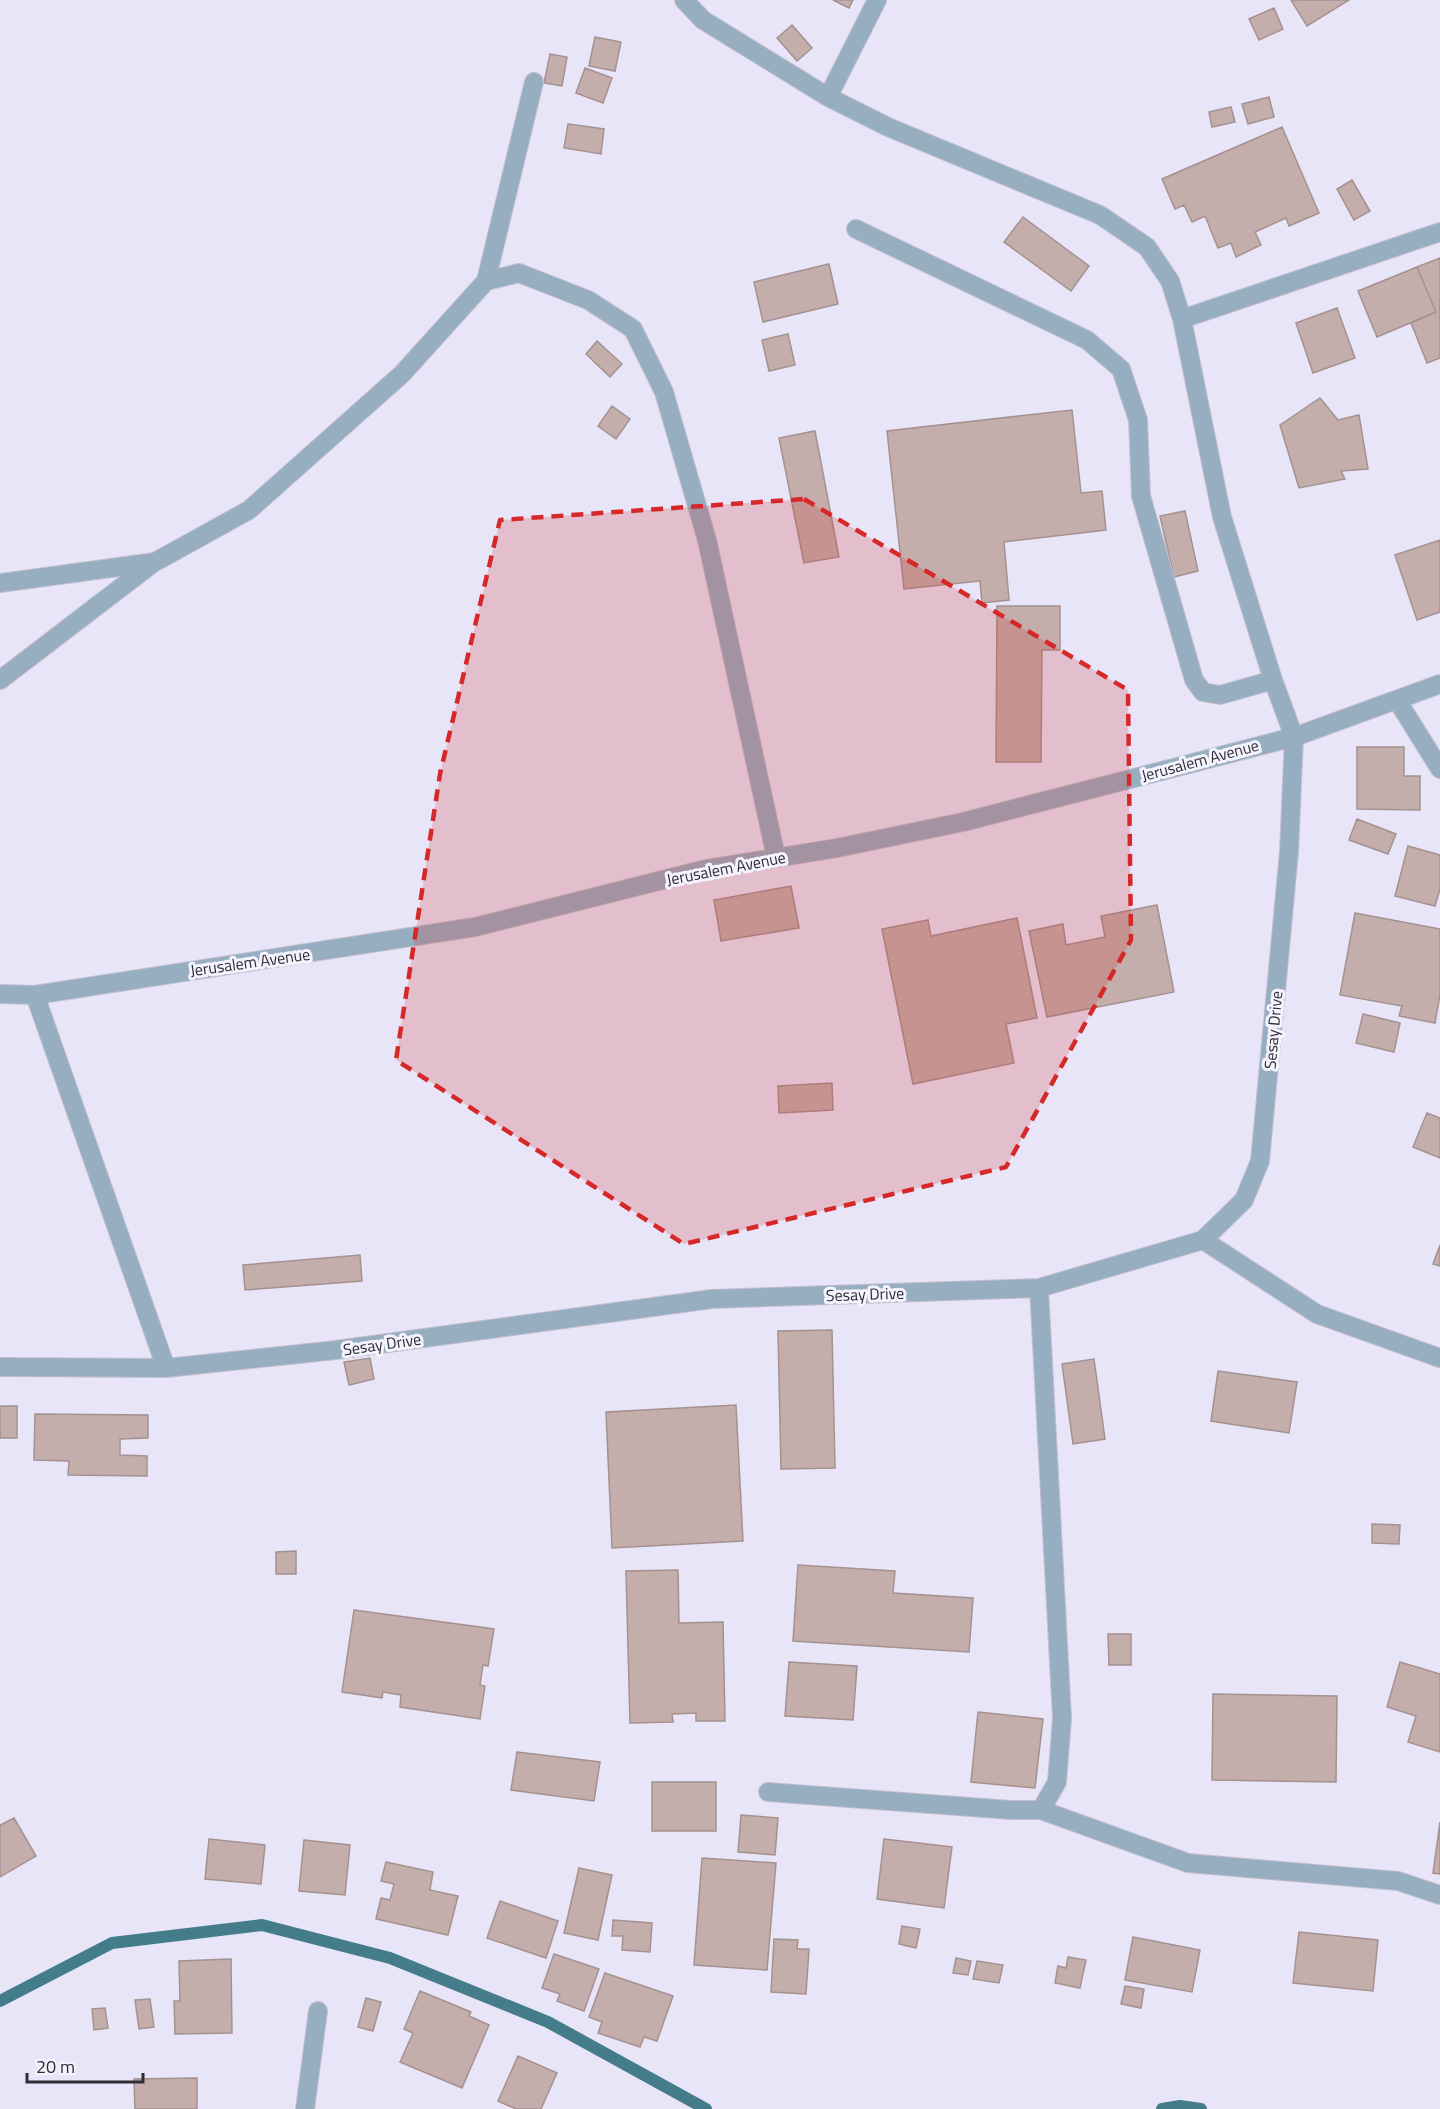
<svg xmlns="http://www.w3.org/2000/svg" width="1440" height="2109" font-family="'Titillium Web',sans-serif">
<rect width="100%" height="100%" fill="#e7e5f7"/>
<g fill="none" stroke-linecap="round" stroke-linejoin="round">
<!-- stream -->
<path stroke="#447c8a" stroke-width="12" d="M0,2001L112,1943L262,1925L390,1958L548,2022L706,2109
M1162,2109L1180,2106L1201,2109"/>
</g>
<!-- building -->
<path fill="#c3aeac" stroke="#a5918f" stroke-width="1.5" d="M833,0H853L849,8Z
M1291,0H1349L1307,26Z
M1274,8L1283,29L1259,40L1249,19Z
M792,25L812,48L797,61L777,38Z
M595,37L621,42L615,71L589,66Z
M550,54L567,57L562,86L544,83Z
M585,68L612,78L603,103L576,93Z
M1269,97L1274,117L1248,124L1242,104Z
M1231,107L1235,122L1212,127L1209,112Z
M568,124L604,129L601,154L564,148Z
M1282,127L1319,213L1289,226L1286,218L1255,232L1261,245L1236,257L1231,243L1218,248L1205,216L1192,222L1184,205L1175,209L1162,179Z
M1352,180L1370,211L1354,220L1337,189Z
M1023,217L1089,266L1071,291L1004,242Z
M1440,258V358L1427,363L1411,323L1436,312L1417,267Z
M829,264L838,304L763,322L754,282Z
M1417,267L1436,312L1377,337L1358,291Z
M1337,308L1355,358L1313,373L1296,323Z
M788,334L795,365L769,371L762,340Z
M597,341L622,364L610,377L586,354Z
M1320,398L1338,420L1359,415L1368,469L1341,471L1345,479L1299,488L1280,425Z
M612,406L630,419L616,439L598,426Z
M1072,410L1081,493L1102,491L1106,530L1004,542L1009,600L982,603L980,581L904,589L887,431Z
M815,431L839,557L804,563L779,438Z
M1185,511L1198,571L1174,577L1160,516Z
M1440,540V612L1417,620L1395,555Z
M997,606H1060V650H1042L1041,762H996Z
M1357,747H1404V776H1420V810L1357,809Z
M1357,819L1396,834L1388,854L1349,840Z
M1408,846L1440,855V889L1435,906L1395,896Z
M791,886L799,928L721,941L714,900Z
M1157,905L1174,992L1047,1017L1029,931L1063,924L1066,945L1105,937L1101,916Z
M1355,913L1440,929V995L1435,1023L1399,1016L1402,1006L1340,995Z
M1017,918L1037,1018L1006,1024L1014,1063L913,1084L882,929L928,920L931,936Z
M1363,1014L1400,1023L1394,1052L1356,1043Z
M832,1083L833,1110L779,1113L778,1086Z
M1427,1113L1440,1118V1158L1413,1147Z
M1440,1245V1266L1433,1264Z
M360,1255L362,1281L245,1290L243,1265Z
M832,1330L835,1468L781,1469L778,1331Z
M370,1358L374,1379L349,1385L344,1362Z
M1094,1359L1105,1439L1073,1444L1062,1364Z
M1218,1371L1297,1382L1289,1433L1211,1421Z
M736,1405L743,1541L612,1548L606,1412Z
M0,1406H17V1438H0Z
M35,1414L148,1415V1438L120,1439V1455L147,1456V1476L68,1475L69,1461L34,1460Z
M1372,1524L1400,1525L1399,1544L1372,1543Z
M296,1551V1574H276V1552Z
M798,1565L895,1571L893,1593L973,1598L969,1652L793,1641Z
M678,1570L679,1623L723,1622L725,1721H696V1713L672,1714L673,1722L630,1723L626,1571Z
M354,1610L494,1629L488,1666L483,1665L480,1685L485,1686L480,1719L400,1707L401,1695L383,1692L382,1698L342,1692Z
M1108,1634H1131V1665H1109Z
M789,1662L857,1666L853,1720L785,1716Z
M1400,1662L1440,1674V1752L1408,1742L1416,1716L1387,1707Z
M1213,1694L1337,1696L1336,1782L1212,1780Z
M978,1712L1043,1719L1035,1788L971,1782Z
M517,1752L600,1762L594,1801L511,1790Z
M652,1782H716V1831H652Z
M741,1815L778,1818L775,1855L738,1852Z
M14,1818L36,1856L0,1877V1825Z
M1440,1822V1874L1433,1873Z
M209,1839L265,1845L261,1884L205,1879Z
M884,1839L952,1847L944,1908L877,1899Z
M304,1840L350,1845L345,1895L299,1891Z
M702,1858L776,1863L767,1970L694,1965Z
M386,1862L433,1872L430,1890L458,1896L448,1935L376,1919L381,1898L390,1900L394,1884L381,1881Z
M579,1868L612,1875L598,1940L564,1933Z
M500,1901L558,1921L546,1958L487,1938Z
M613,1920L652,1923L650,1952L622,1950L623,1936H612Z
M902,1926L920,1929L916,1948L899,1944Z
M1299,1932L1378,1940L1373,1991L1293,1983Z
M1133,1937L1200,1950L1192,1992L1125,1980Z
M774,1939L798,1940L797,1949H809L806,1994L771,1992Z
M554,1954L599,1969L584,2011L557,2001L560,1994L542,1988Z
M1068,1957L1086,1960L1080,1988L1055,1983L1058,1966L1066,1968Z
M956,1958L971,1961L968,1975L953,1973Z
M231,1959L232,2033L175,2034L174,2001H180L179,1961Z
M977,1961L1003,1965L999,1983L973,1979Z
M605,1973L673,1996L657,2041L644,2037L640,2047L598,2033L602,2022L589,2017Z
M1125,1986L1144,1989L1141,2008L1121,2004Z
M420,1991L471,2012L469,2016L489,2025L462,2088L400,2062L413,2033L404,2029Z
M366,1998L381,2002L373,2031L358,2027Z
M150,1999L154,2027L139,2029L135,2000Z
M105,2008L108,2028L94,2030L92,2009Z
M518,2056L557,2073L541,2109H516L498,2101Z
M197,2078V2109H135L134,2079Z"/>
<g fill="none" stroke-linecap="round" stroke-linejoin="round">
<defs>
<path id="minor" d="M828,97L877,0
M856,229L1087,340L1121,369L1138,420L1141,496L1194,680L1203,692L1220,695L1273,680
M486,281L534,82
M1182,319L1440,232
M0,583L155,562L249,510L402,374L486,281L519,273L588,300L633,329L664,392L707,540L776,857
M0,680L153,563
M1397,700L1440,769
M0,994L35,995L475,927L706,869L837,848L963,822L1294,737L1440,684
M35,995L166,1368
M1203,1240L1317,1314L1440,1358
M0,1367L166,1368L336,1350L712,1299L1039,1288L1203,1240L1244,1200L1260,1161L1289,852L1294,737L1273,680L1222,517L1182,319L1170,281L1147,247L1100,215L888,127L828,97L703,20L684,0
M768,1792L1011,1810H1041L1057,1782L1062,1718L1039,1288
M1041,1810L1188,1863L1398,1881L1440,1895
M305,2109L318,2011"/>
</defs>
<!-- minor casing -->
<use href="#minor" stroke="#c2c0d0" stroke-width="20"/>
<!-- minor -->
<use href="#minor" stroke="#97adc0" stroke-width="18"/>
</g>
<!-- marked area -->
<path fill="#d62828" fill-opacity="0.2" stroke="#d62828" stroke-width="4.5" stroke-dasharray="12 8" stroke-linejoin="round" d="M804,499L1128,690L1131,940L1006,1167L684,1244L396,1060L440,774L500,520Z"/>
<g text-anchor="middle" stroke-width="6" stroke-linejoin="round" paint-order="stroke">
<!-- street labels -->
<g font-size="16" fill="#2e2d34" stroke="#f4f3fe">
<text transform="translate(1200 760) rotate(-15)" y="6">Jerusalem Avenue</text>
<text transform="translate(726 868) rotate(-11)" y="6">Jerusalem Avenue</text>
<text transform="translate(250 962) rotate(-8)" y="6">Jerusalem Avenue</text>
<text transform="translate(1273 1030) rotate(-85)" y="6">Sesay Drive</text>
<text transform="translate(865 1294) rotate(-2)" y="6">Sesay Drive</text>
<text transform="translate(382 1344) rotate(-8)" y="6">Sesay Drive</text>
</g>
</g>
<!-- scale -->
<path d="M27 2073v9h116v-9" fill="none" stroke="#2e2d34" stroke-width="3"/>
<text x="36" y="2073" font-size="18" fill="#2e2d34" stroke="#f4f3fe" stroke-width="4.5" paint-order="stroke">20 m</text>
</svg>
